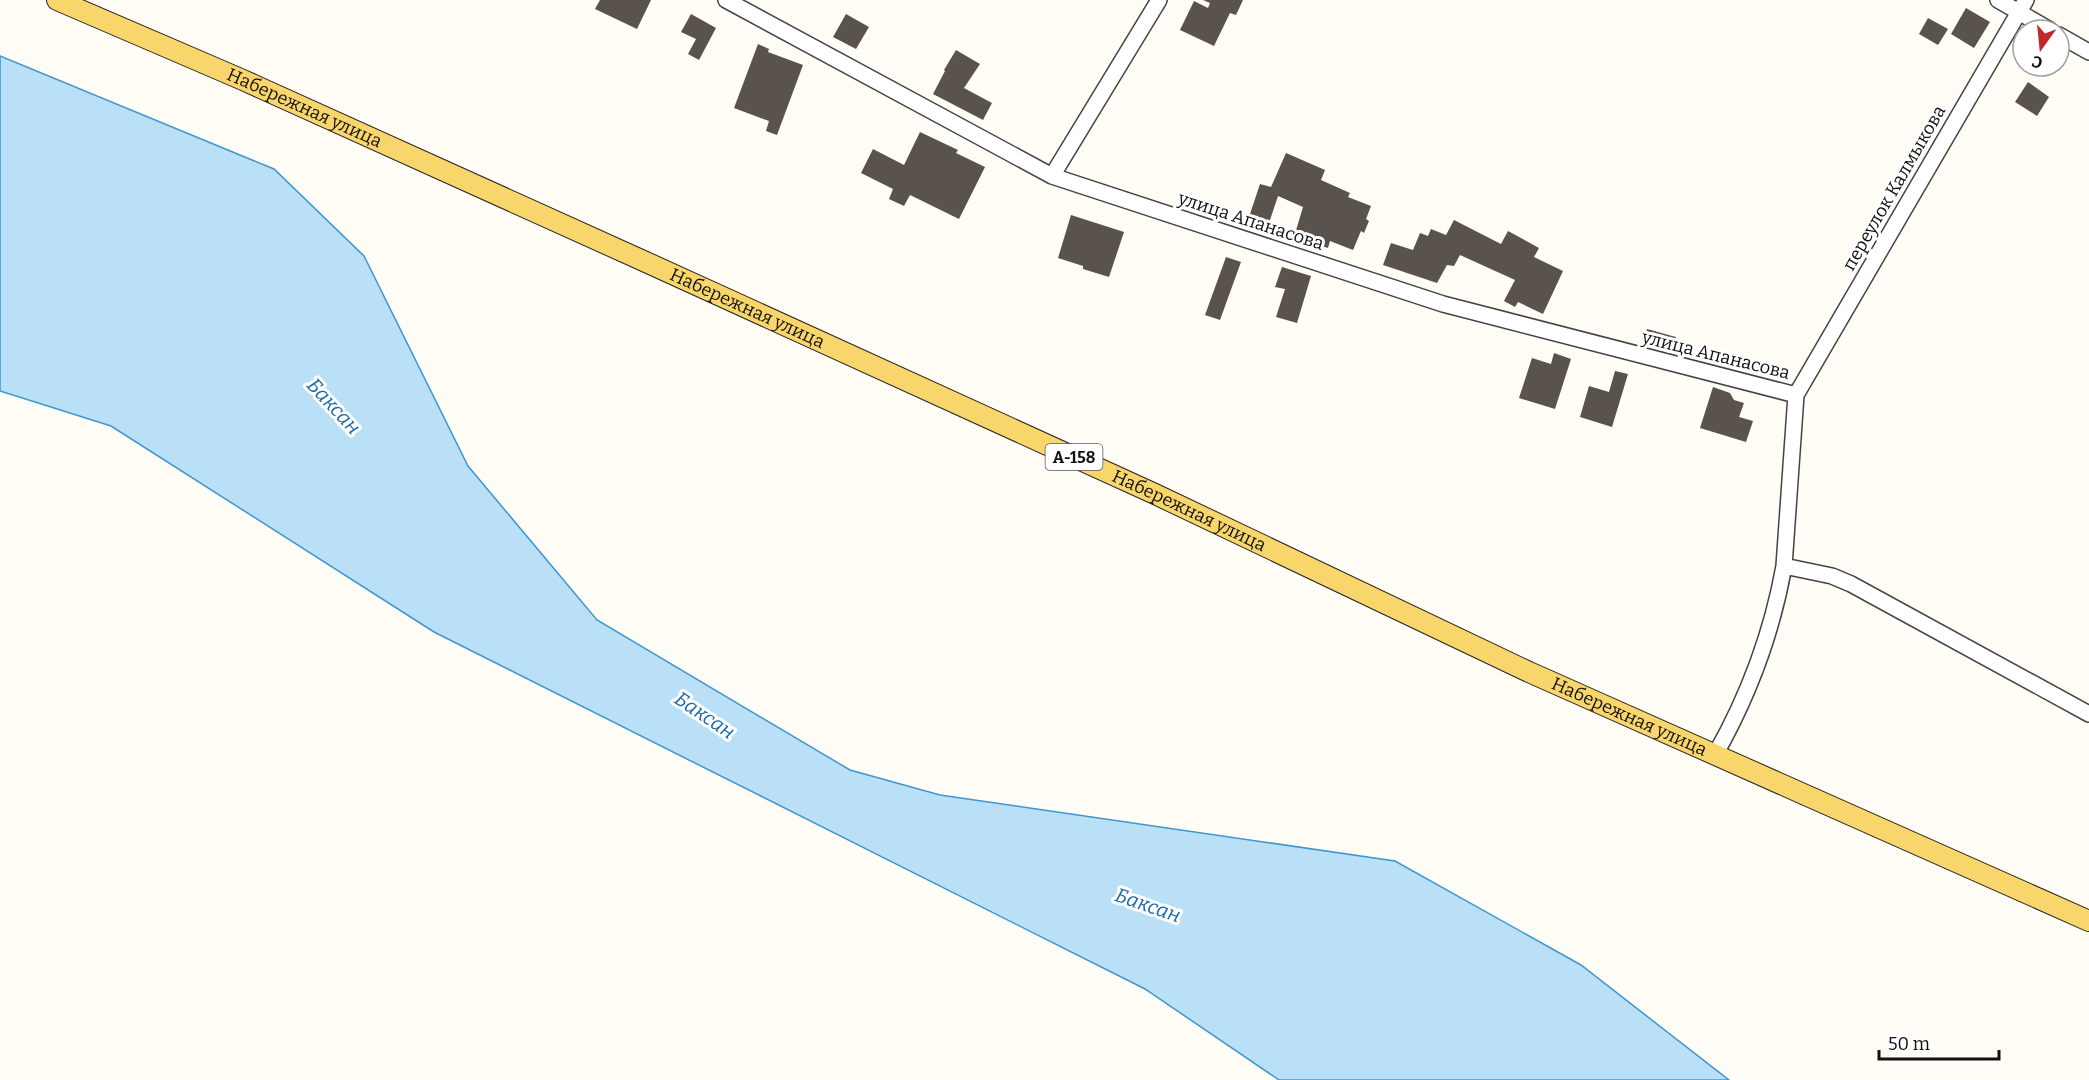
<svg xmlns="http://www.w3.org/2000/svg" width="2089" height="1080" font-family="Bitter,serif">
<rect width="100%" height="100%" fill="#fffdf5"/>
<!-- water -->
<path fill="#b9e0f7" stroke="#3f96cf" stroke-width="1.5" d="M0,56L274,169L364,256L468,466L597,620L850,770L940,795L1395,861L1581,965L1729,1080H1279L1145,989L434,632L111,426L0,391Z"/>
<!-- building -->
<path fill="#5a524d" d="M600,0H651L637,29L595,9Z
M1203,0H1243L1236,15L1230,13L1214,46L1180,30L1194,1L1208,8L1210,3Z
M1966,8L1990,22L1974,48L1951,34Z
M691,14L716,28L699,60L688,54L696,39L681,32Z
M846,14L869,27L856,49L833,37Z
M1928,18L1948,29L1938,45L1919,34Z
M758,44L769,49L768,52L803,65L777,135L766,131L769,121L734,108Z
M956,50L980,64L964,88L992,103L983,120L933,94L945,71L944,70Z
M2028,82L2049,97L2037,116L2015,102Z
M920,132L958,150L956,153L985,167L959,219L910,195L904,206L889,199L893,189L861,173L873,149L904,165Z
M1286,153L1325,170L1321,180L1350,193L1348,197L1371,206L1366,219L1369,221L1364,233L1361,231L1353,250L1330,241L1328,248L1294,237L1303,207L1278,196L1268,226L1248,220L1260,184L1271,187Z
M1071,215L1124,232L1109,277L1083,269V266L1058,258Z
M1454,220L1501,244L1508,231L1539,248L1534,257L1563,271L1543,314L1518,302L1515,307L1504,301L1515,280L1460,255L1454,266L1447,265L1437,283L1383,265L1391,243L1413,250L1420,233L1428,236L1431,229L1446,235Z
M1226,257L1241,262L1220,320L1205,315Z
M1282,267L1311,276L1297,323L1276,317L1285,289L1275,287Z
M1647,329L1676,337L1673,350L1643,342Z
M1554,353L1571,359L1555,409L1519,398L1532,358L1551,364Z
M1615,371L1628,374L1612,427L1580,417L1589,386L1609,392Z
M1713,387L1730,393L1734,400L1744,403L1739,417L1753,421L1746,442L1700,428Z"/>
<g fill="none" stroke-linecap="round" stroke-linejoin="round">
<defs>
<path id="minor" d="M726,0L1052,176L1443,304L1796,395
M1998,0L2050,30
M2059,35L2089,52
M1052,176L1159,0
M1784,566L1832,576L1851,584L2089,714
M1715,755C1749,695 1772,633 1784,566L1796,395L2026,0"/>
<g id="major">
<path id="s1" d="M57,0L243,80L637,258L1155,494L1529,672L2089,921"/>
</g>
</defs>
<!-- minor casing -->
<use href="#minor" stroke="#444" stroke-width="18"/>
<!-- major casing -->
<use href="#major" stroke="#222" stroke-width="22"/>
<!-- minor -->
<use href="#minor" stroke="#fff" stroke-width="15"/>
<!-- major -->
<use href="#major" stroke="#f9d66b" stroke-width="20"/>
</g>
<g text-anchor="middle" stroke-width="6" stroke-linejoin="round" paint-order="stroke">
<!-- shield labels -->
<rect fill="#fff" stroke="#585858" stroke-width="1.5" x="1045.5" y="444" width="57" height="26" rx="4.5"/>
<g font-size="16" font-weight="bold" fill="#111">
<text x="1074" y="463">А-158</text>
</g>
<!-- street labels -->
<g font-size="18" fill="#111" stroke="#fff">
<text dy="6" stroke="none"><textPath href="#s1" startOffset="270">Набережная улица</textPath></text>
<text transform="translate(1894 188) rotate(-60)" y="6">переулок Калмыкова</text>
<text transform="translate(1251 221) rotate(18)" y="6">улица Апанасова</text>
<text dy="6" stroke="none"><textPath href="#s1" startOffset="756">Набережная улица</textPath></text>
<text transform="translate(1716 355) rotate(14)" y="6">улица Апанасова</text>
<text dy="6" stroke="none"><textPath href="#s1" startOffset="1242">Набережная улица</textPath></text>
<text dy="6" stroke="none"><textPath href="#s1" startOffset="1728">Набережная улица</textPath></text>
</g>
<!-- water labels -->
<g font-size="20" font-style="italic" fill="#1768a6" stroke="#fff">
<text transform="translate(334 406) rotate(47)" y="7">Баксан</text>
<text transform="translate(705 715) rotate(34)" y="7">Баксан</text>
<text transform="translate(1148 905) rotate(19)" y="7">Баксан</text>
</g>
</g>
<!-- north arrow -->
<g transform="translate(2041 48) rotate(195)"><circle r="28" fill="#ffffff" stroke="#a0a0a0" stroke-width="1.5"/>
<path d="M0-4.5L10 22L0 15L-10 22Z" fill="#c4262e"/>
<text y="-9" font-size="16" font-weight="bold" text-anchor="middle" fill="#111111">С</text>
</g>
<!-- scale -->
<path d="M1879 1050v9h120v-9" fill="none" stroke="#111111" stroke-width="3"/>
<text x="1888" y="1050" font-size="18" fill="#111111" stroke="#ffffff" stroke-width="4.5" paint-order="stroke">50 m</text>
</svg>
